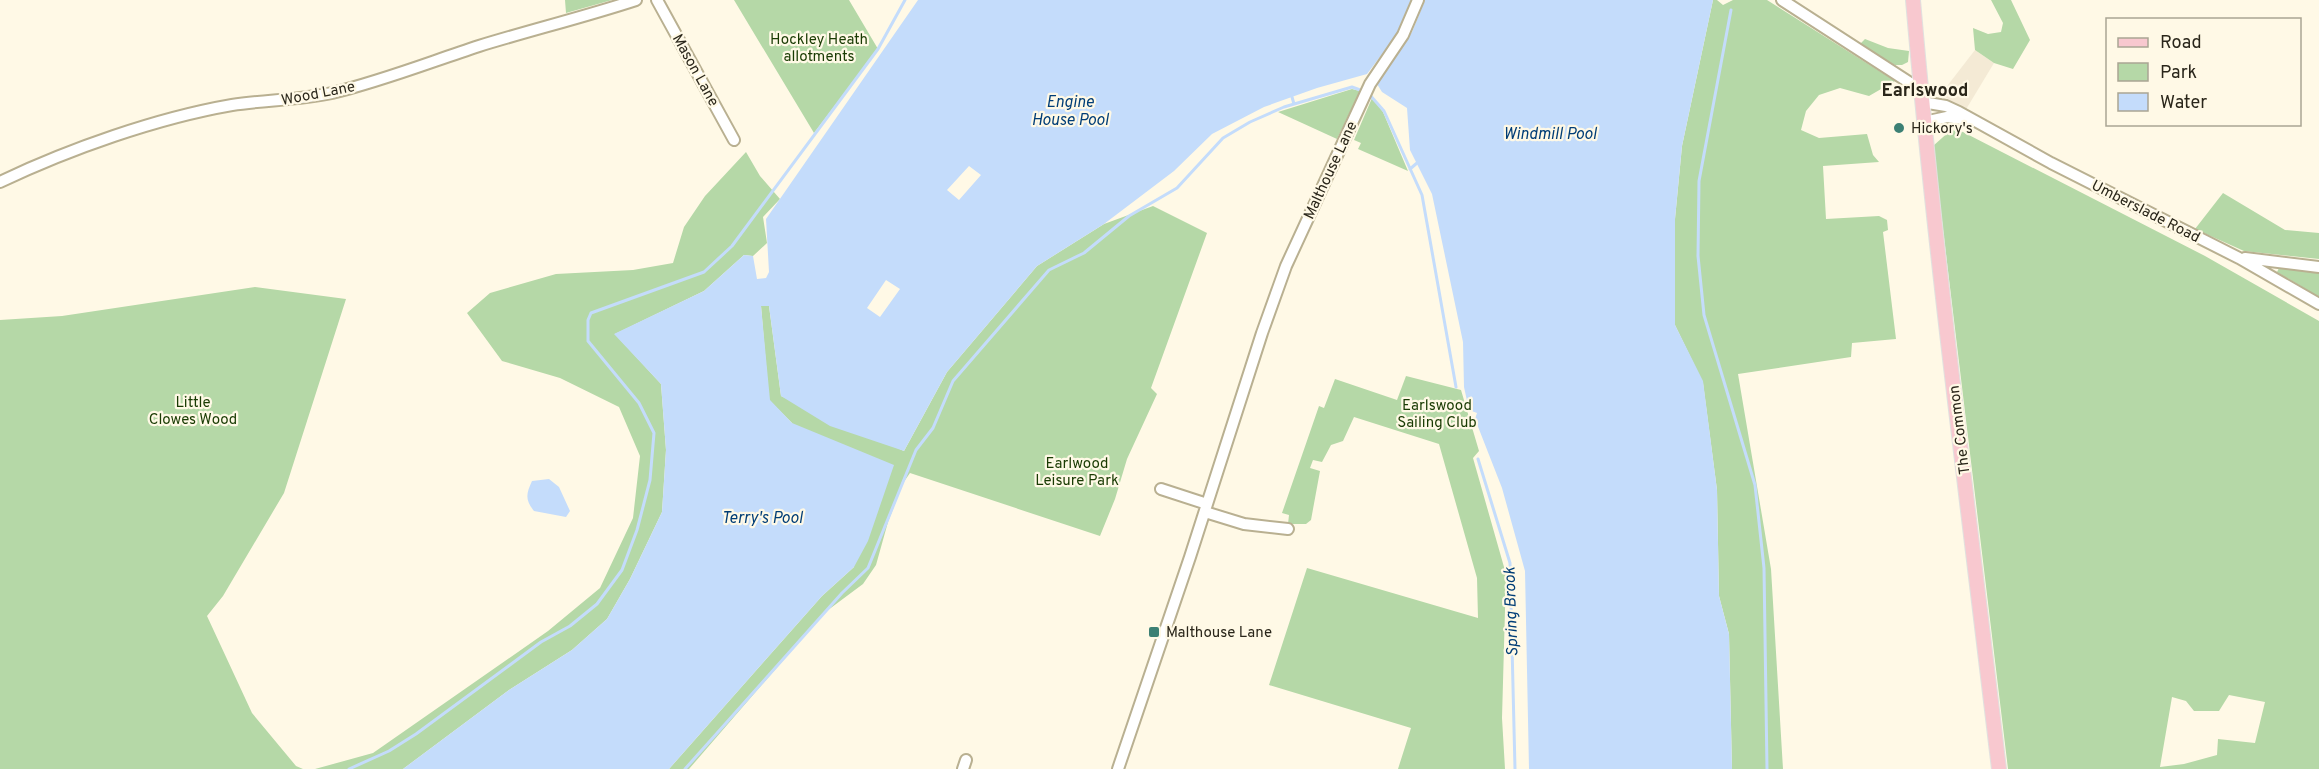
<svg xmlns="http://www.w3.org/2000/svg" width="2319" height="769" font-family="Overpass,sans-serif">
<rect width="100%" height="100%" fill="#fff9e6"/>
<!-- commercial -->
<path fill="#f4ead5" d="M1975,50L1994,63L1965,111L1941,94Z"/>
<!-- green -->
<path fill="#b5d8a7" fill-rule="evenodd" d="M565,0H612L566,13Z
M734,0H849L878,49L814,133Z
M1713,0H1717L1723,5L1733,0H1767L1895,81L1869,96L1840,88L1819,95L1806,111L1801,130L1819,138L1867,134L1873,155L1879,162L1823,166L1826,219L1879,216L1887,220L1888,230L1883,232L1896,339L1852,343L1851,357L1738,374L1771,569L1783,769H1732L1729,634L1719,596L1717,490L1703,383L1675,325V219L1682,146Z
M1991,0H2011L2030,40L2013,69L1994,63L1975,50L1973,28L1988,34L2001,32L2003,23Z
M1865,39L1888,48L1909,51L1908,62L1902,65H1895L1859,45Z
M1352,89L1360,91L1337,139L1278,112Z
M1372,98L1383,112L1408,171L1358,149L1361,143L1354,140Z
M1951,130L1963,132L2205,256L2319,321V769H2008L1933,146ZM2229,695L2265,702L2255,743L2218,739L2217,755L2184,764L2160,767L2172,697L2186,701L2194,711H2219Z
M746,152L760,176L780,199L763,217L767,243L753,256L744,255L704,291L615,334L661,384L666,450L662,512L630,579L607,619L572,650L509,690L403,769H315L373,753L548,631L600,588L633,518L640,456L619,407L560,378L502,361L467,313L490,293L556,274L633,270L673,263L684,227L705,196Z
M2223,193L2285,230L2319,233V259L2244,251L2195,229Z
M1153,206L1207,233L1151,388L1157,394L1127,459L1115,499L1100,536L910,473L903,483L888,522L876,565L863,584L824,613L689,769H669L822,596L854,567L792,423L769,400L761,306H769L781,396L904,451L947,372L1037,266L1104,224Z
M2280,266L2319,272V297L2277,272Z
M255,287L346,299L284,493L223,596L207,616L252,713L296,766L303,769H0V320L62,316Z
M1406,376L1461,390L1479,451L1473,458L1506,574L1502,718L1505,769H1398L1411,728L1269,685L1307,568L1478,618L1477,578L1439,444L1354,417L1343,441L1331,445L1322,462L1313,460L1310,468L1320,471L1311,520L1306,524H1288L1289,515L1282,513L1319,406L1324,408L1335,379L1397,400Z"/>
<!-- water -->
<path fill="#c4dcfb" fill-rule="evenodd" d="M918,0H1411L1395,37L1367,74L1317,88L1264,107L1212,134L1174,171L1104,224L1037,266L947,372L904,451L830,426L781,396L769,306H761L770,400L792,423L894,465L868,541L854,567L822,596L669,769H403L509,690L572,650L607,619L630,579L662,512L666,450L661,384L614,334L704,291L744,255L753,256L757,279L766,278L769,272L766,219ZM969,166L981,175L959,200L947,190ZM886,280L900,289L880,317L867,308Z
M1425,0H1713L1682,146L1675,219V325L1703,381L1717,490L1719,596L1729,634L1732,769H1529L1525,571L1502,488L1475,419L1477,413L1469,410L1464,387L1463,342L1432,194L1410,150L1407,108L1382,92L1377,84L1412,32Z
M549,479L559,487L570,511L566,517L534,511C525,500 526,494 532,481Z"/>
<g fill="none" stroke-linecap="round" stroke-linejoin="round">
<!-- stream -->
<path stroke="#c4dcfb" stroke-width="3" d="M1731,10L1699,181L1698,256L1704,315L1755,485L1764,568L1767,769
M1369,94L1384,111L1422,195L1456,387
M1292,97L1294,104
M1410,169L1417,163
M1478,459L1510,563L1515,769
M349,769L389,751L416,734L541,642L570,626L597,604L622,570L637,530L650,480L654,433L639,403L588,341V320L591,313L704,272L732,246L878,49L905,0
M685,769L842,593L868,568L916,450L933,428L953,381L1049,270L1084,253L1129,216L1177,188L1223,138L1250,122L1284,107L1352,87L1363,91"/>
<defs>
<path id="minor" d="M657,0L734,140
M1782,0L1921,90
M1922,102L1946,106L1959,112L2051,163L2239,258L2319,304
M1924,122L1947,117L1969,120
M0,182C69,149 157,118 232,105C265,100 299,100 332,93C382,81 430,62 479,46C531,30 584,17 636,0
M2245,258L2319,267
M1161,489L1207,504
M1205,512L1244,524L1288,529
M963,769L966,760
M1118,769L1190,557L1262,333L1286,266L1370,84L1403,35L1418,0"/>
<path id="major" d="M1913,0C1935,257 1969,513 1999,769"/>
</defs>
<!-- minor casing -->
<use href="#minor" stroke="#b9b091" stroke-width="14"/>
<!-- major casing -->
<use href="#major" stroke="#e1e1df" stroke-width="16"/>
<!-- minor -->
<use href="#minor" stroke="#fff" stroke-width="10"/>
<!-- major -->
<use href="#major" stroke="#f8c8cf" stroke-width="14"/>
</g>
<!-- markers -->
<g fill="#3c8074" stroke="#fff9e6" stroke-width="2">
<circle cx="1899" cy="128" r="6"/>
<rect x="1148" y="626" width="12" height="12" rx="3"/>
</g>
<g text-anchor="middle" stroke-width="4.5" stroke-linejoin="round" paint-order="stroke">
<!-- park labels -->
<g font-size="15" fill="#193b03" stroke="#fff9e6">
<text x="819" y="44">Hockley Heath<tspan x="819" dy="17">allotments</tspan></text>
<text x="193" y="407">Little<tspan x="193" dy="17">Clowes Wood</tspan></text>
<text x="1437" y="410">Earlswood<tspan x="1437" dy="17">Sailing Club</tspan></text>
<text x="1077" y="468">Earlwood<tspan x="1077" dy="17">Leisure Park</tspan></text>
</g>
<!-- street labels -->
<g font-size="15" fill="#2a261a" stroke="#fff9e6">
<text transform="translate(696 70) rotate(61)" y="5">Mason Lane</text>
<text transform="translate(318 93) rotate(-11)" y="5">Wood Lane</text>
<text transform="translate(1330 170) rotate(-65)" y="5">Malthouse Lane</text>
<text transform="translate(2146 211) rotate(27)" y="5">Umberslade Road</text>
<text transform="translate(1959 430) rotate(-97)" y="5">The Common</text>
</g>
<!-- poi labels -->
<g font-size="15" fill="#2a261a" stroke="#fff9e6" text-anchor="start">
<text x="1911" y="133">Hickory's</text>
<text x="1166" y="637">Malthouse Lane</text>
</g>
<!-- water labels -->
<g font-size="16" font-style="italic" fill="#003d76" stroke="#fff9e6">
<text x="1070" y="107">Engine<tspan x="1070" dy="18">House Pool</tspan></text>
<text x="1550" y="139">Windmill Pool</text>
<text x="762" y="523">Terry's Pool</text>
<text transform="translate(1510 612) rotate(-92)" y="6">Spring Brook</text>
</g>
<!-- quarter labels -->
<g font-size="18" font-weight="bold" fill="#2a261a" stroke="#fff9e6">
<text x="1925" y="96">Earlswood</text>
</g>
</g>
<!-- legend -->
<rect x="2106" y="18" width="195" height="108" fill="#fff9e6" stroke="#aaa594" stroke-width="1.5"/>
<rect x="2118" y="38" width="30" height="9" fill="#f8c8cf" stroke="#aaa594" stroke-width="1.5"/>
<text x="2160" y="48" font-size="18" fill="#2a261a">Road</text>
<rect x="2118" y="63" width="30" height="18" fill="#b5d8a7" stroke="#aaa594" stroke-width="1.5"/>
<text x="2160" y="78" font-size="18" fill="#2a261a">Park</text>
<rect x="2118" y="93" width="30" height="18" fill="#c4dcfb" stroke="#aaa594" stroke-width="1.5"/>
<text x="2160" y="108" font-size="18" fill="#2a261a">Water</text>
</svg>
